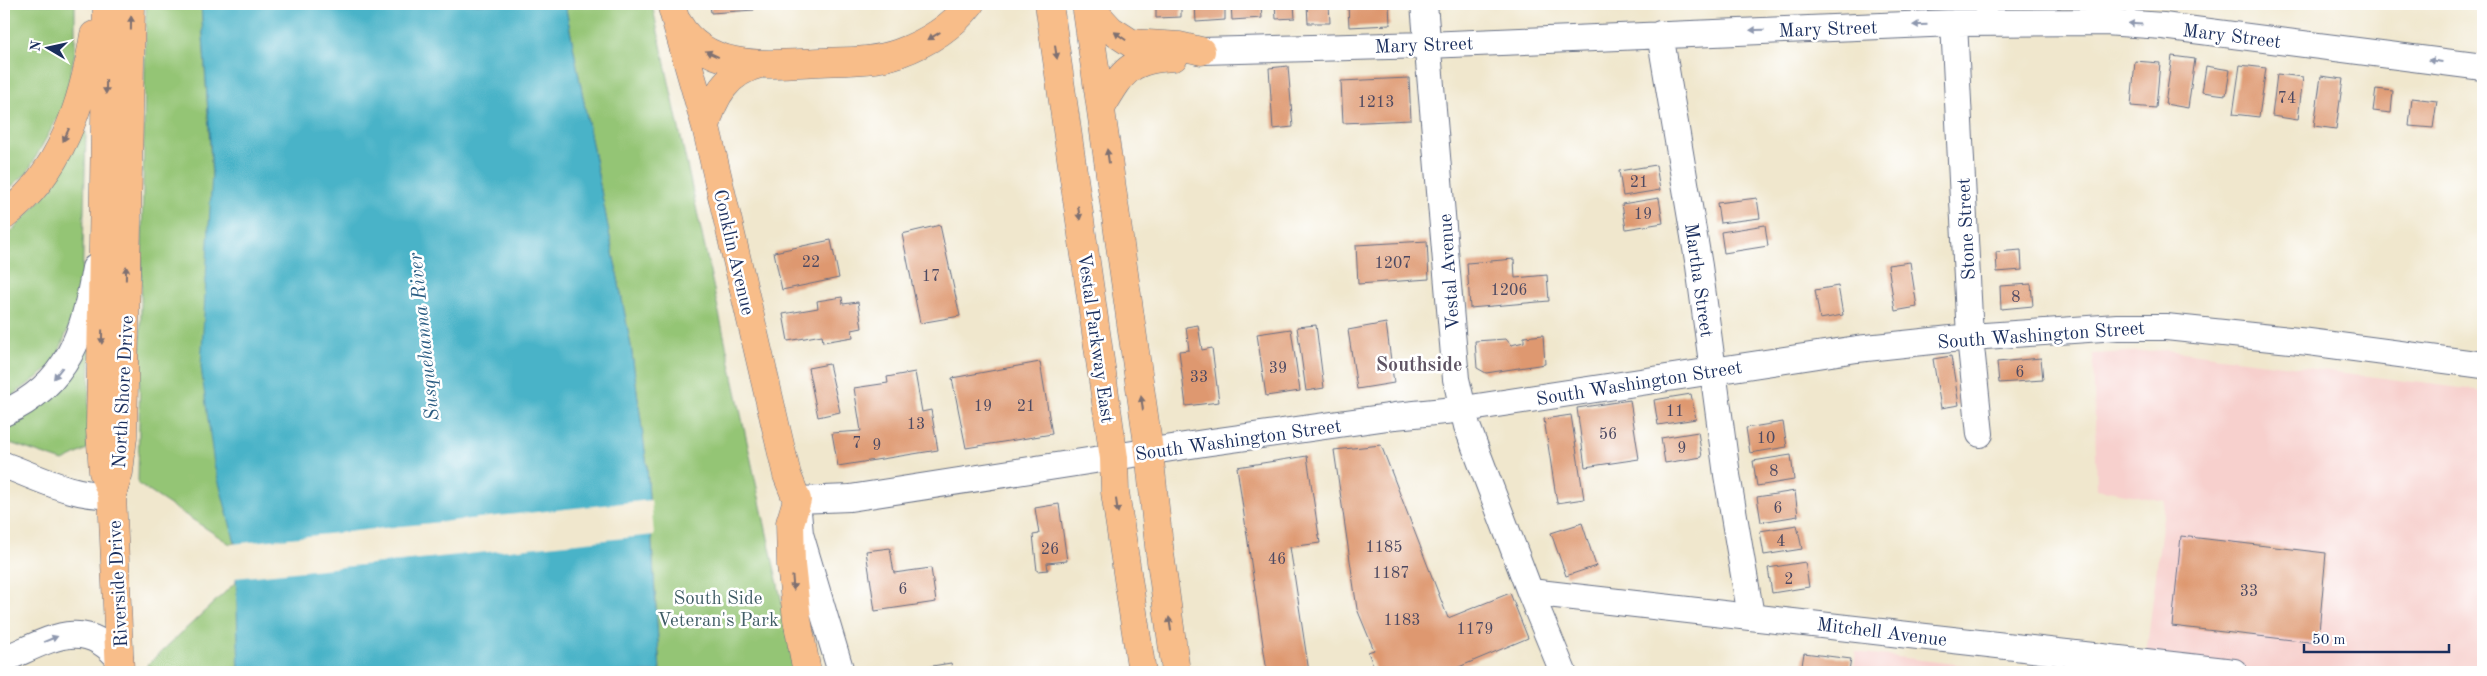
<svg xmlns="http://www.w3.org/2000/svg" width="2487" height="676" font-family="'Old Standard TT',serif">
<rect width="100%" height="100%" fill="#fff"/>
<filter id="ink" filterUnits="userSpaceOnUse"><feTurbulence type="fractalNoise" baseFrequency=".02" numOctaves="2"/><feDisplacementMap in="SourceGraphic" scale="10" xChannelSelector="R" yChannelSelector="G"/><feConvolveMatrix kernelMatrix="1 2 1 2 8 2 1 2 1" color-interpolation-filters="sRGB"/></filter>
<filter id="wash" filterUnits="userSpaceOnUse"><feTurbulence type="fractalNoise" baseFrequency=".0096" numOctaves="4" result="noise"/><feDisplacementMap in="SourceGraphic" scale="20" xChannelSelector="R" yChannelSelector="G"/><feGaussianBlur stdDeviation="1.12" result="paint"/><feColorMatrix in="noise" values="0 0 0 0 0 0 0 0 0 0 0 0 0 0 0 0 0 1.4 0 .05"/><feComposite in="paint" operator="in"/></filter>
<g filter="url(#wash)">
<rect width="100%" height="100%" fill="#f0e7cd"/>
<!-- built -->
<path fill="#f7d0cd" d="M2167,350L2483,391V672H2144L2165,501L2097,489L2093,354Z
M1856,652L2021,672H1853Z"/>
<!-- green -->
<path fill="#94c575" stroke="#587a6a" d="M4,4H75V53L63,108L27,173L4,193Z
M146,4H201L235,543L230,544L138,484Z
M565,4H652L797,672H660L647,466L631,346Z
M79,131L86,132L82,293L54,365L4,402V236L11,232L52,188Z
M91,342L87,449L63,461L4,441V424L63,383Z
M237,581L239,672H147V665Z"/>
<!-- water -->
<path fill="#4ab3c8" stroke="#327193" d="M201,4H565L631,346L647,466L660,672H239L235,543L214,464L201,367L212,173Z"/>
<!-- pier -->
<path fill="#f0e7cd" d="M651,500L654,535L235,578L232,544Z"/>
<g id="blocks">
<!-- building -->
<path fill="#de9870" d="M710,4H754V10L711,13Z
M1156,4H1181V17L1156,18Z
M1195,4H1225V20L1196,22Z
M1231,4H1261L1262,18L1232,20Z
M1275,4H1294L1295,18L1276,19Z
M1307,4H1329L1330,23H1308Z
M1348,4H1389L1390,25L1349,27Z
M2172,56L2195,59L2188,108L2165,104Z
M2135,61L2160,63L2156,108L2131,106Z
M2240,65L2266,68L2259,117L2233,114Z
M1288,66L1293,127L1273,129L1269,68Z
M2206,66L2230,70L2226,95L2202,92Z
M2277,74L2303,77L2298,120L2272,116Z
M2321,76L2343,79L2336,129L2314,126Z
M1409,78L1411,120L1343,123L1341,81Z
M2376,89L2393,91L2391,113L2373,111Z
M2412,98L2437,101L2433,128L2409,126Z
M1656,165L1660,190L1623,196L1619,171Z
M1659,198L1663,223L1626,229L1622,204Z
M1757,198L1760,218L1720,223L1717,203Z
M940,225L960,316L920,323L902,234Z
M1765,225L1768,246L1724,253L1721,232Z
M831,240L839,278L782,290L774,252Z
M1427,241L1429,279L1358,284L1356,245Z
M2021,250L2022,270L1997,272L1996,252Z
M1514,259L1515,278L1547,275L1549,301L1470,308L1467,263Z
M1910,262L1917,307L1895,311L1888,265Z
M2031,284L2033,306L2001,309L2000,286Z
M1838,286L1843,315L1820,319L1815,290Z
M842,297L843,304L858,302L862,328L852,330L853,337L823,342L822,335L788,341L783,314L818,308L817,301Z
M1386,323L1394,383L1357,389L1348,330Z
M1198,325L1202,350L1212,348L1219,402L1186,406L1179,351L1189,350L1186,327Z
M1316,325L1324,388L1306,391L1297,327Z
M1291,329L1300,391L1266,396L1257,334Z
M1543,335L1545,364L1486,373L1477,368L1475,341L1506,339L1511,345L1524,342V337Z
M1951,356L1959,405L1941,408L1933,359Z
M2041,358L2043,380L1999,383L1997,362Z
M1040,362L1052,434L966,448L952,378Z
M829,364L840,412L818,417L808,368Z
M915,372L922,412L931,410L938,450L838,466L832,433L861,431L854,388L888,383L887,377Z
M1691,394L1696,419L1658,425L1654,400Z
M1630,400L1639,459L1585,467L1577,408Z
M1571,415L1584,499L1557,503L1544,419Z
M1783,422L1787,447L1750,453L1746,428Z
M1698,432L1702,457L1665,463L1661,438Z
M1381,445L1448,618L1510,593L1528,638L1447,672H1376L1368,652L1374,650L1357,609L1334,450Z
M1791,455L1794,480L1757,486L1753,461Z
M1307,456L1320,543L1290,547L1309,672H1267L1237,467Z
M1795,491L1798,516L1761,522L1757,497Z
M1059,504L1067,561L1047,563L1048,570L1037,571L1033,535L1039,534L1035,508Z
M1582,523L1596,566L1566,576L1551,533Z
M1797,525L1802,549L1764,555L1760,531Z
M2181,536L2326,553L2318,643L2172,626Z
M890,548L894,573L931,568L936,602L875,611L866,551Z
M1805,562L1809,587L1772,593L1768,568Z
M1804,653L1851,659L1849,672H1801Z
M951,663L953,672H906L926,667Z"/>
</g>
</g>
<g filter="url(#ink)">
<use href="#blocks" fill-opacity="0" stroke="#666f85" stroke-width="1"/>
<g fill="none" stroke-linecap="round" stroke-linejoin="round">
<defs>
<path id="minor" d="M1424,4L1456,379L1467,426L1530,592L1563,672
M1954,23L1970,337L1980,434
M1660,34L1699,266L1727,475L1751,616
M1201,51L1427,45L1954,23L2105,22L2163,26L2483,67
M4,413C69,384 84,333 95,268
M4,465C39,478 74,497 112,495
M1530,592L2234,672
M7,658C49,640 85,615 120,660
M841,672L800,534L797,500L850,498L1204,443L1395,416L1464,409L1857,349L1970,337L2117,327H2166L2309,342L2483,365"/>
<path id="major" d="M107,4L100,429L103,472L112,495
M671,4L706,127L787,475L797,500L790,523L791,565L797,619L807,672
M1049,4L1114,458L1115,492L1142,672
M1086,4L1149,451L1159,546L1176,672
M1087,4L1111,30L1131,43L1180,46L1201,51
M678,23C707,73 771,64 820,62C847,61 874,62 899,53C927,43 952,27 970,4
M1101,108C1123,71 1129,59 1174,57
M706,127C713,96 728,72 760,64
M4,216C61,173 83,103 94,35
M120,672L112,495L119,472L123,437L131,4"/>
</defs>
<!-- minor casing -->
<use href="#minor" stroke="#666f85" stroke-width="28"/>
<!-- major casing -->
<use href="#major" stroke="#666f85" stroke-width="29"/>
<!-- minor -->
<use href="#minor" stroke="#fff" stroke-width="26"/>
<!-- major -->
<use href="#major" stroke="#f8bd89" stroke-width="28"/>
</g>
<!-- one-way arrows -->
<defs><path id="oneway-solid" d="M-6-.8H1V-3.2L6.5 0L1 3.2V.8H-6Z" transform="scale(1.25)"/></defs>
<g fill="#7e6f71">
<use href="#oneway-solid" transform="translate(131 23) rotate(-89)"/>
<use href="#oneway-solid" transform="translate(934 36) rotate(148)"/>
<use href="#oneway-solid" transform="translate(1120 36) rotate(-145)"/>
<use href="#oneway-solid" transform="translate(1056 52) rotate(81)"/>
<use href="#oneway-solid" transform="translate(712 54) rotate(-155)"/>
<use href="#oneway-solid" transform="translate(106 87) rotate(91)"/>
<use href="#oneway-solid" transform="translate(66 135) rotate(115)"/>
<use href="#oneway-solid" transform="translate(1108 156) rotate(-98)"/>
<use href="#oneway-solid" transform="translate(1079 213) rotate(82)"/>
<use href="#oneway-solid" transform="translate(126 273) rotate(-89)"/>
<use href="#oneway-solid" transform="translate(102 337) rotate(91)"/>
<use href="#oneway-solid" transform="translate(1142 403) rotate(-98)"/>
<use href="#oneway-solid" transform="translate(1117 506) rotate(82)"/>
<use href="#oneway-solid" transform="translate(793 583) rotate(85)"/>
<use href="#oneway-solid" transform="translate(1170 624) rotate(-98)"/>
</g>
<g fill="#8d97ae">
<use href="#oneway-solid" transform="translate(2135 24) rotate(-176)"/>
<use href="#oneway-solid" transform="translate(1920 25) rotate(178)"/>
<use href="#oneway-solid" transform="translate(1757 30) rotate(178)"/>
<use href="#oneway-solid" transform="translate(2435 61) rotate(-173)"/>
<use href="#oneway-solid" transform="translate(58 373) rotate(128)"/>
<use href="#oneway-solid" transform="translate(51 639) rotate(-22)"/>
</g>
</g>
<g text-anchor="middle" stroke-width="5" stroke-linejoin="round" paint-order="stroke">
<!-- number labels -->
<g font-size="16" fill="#4c4962">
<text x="2287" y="103">74</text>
<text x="1376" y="107">1213</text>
<text x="1639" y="187">21</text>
<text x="1643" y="219">19</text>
<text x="811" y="267">22</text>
<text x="1393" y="268">1207</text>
<text x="931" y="281">17</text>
<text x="1509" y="295">1206</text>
<text x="2016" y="302">8</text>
<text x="1278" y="373">39</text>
<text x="2020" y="377">6</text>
<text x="1199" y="382">33</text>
<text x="983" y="411">19</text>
<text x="1026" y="411">21</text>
<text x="1675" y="416">11</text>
<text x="916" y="429">13</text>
<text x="1608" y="439">56</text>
<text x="1766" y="443">10</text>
<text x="857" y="448">7</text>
<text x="877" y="450">9</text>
<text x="1682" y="453">9</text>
<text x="1774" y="476">8</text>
<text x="1778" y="513">6</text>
<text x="1781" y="546">4</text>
<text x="1384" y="552">1185</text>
<text x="1050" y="554">26</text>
<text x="1277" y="564">46</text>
<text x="1391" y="578">1187</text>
<text x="1789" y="584">2</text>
<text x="903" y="594">6</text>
<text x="2249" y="596">33</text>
<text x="1402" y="625">1183</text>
<text x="1475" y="634">1179</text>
</g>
<!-- street labels -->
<g font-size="19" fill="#1b2f5e" stroke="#fff">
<text transform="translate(1828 28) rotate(-2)" y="7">Mary Street</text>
<text transform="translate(2232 35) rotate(7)" y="7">Mary Street</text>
<text transform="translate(1424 44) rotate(-2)" y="7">Mary Street</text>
<text transform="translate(1965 229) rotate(-93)" y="7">Stone Street</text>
<text transform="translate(735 252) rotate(77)" y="7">Conklin Avenue</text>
<text transform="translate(1448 272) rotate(-94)" y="7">Vestal Avenue</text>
<text transform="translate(1700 280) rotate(82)" y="7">Martha Street</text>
<text transform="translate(2041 334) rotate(-4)" y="7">South Washington Street</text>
<text transform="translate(1097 338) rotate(82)" y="7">Vestal Parkway East</text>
<text transform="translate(1639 382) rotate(-9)" y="7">South Washington Street</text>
<text transform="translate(122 392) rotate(-87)" y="7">North Shore Drive</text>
<text transform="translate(1238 439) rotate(-8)" y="7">South Washington Street</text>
<text transform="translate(117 584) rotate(-93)" y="7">Riverside Drive</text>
<text transform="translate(1882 631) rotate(7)" y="7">Mitchell Avenue</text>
</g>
<!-- park labels -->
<g font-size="19" fill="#3f5c65" stroke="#fff">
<text x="718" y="604">South Side<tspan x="718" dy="22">Veteran's Park</tspan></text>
</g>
<!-- water labels -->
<g font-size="20" font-style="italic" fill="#2b5d83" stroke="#fff">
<text transform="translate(423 337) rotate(-96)" y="7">Susquehanna River</text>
</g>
<!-- neighbourhood labels -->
<g font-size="20" font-weight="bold" fill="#5f5464" stroke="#fff">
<text x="1419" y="371">Southside</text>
</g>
</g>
<!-- margin -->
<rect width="2487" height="676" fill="none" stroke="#fff" stroke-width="20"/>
<!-- north arrow -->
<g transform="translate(48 48) rotate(279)" stroke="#ffffff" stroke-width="4" paint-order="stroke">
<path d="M0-4L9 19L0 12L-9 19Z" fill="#1b2f5e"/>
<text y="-8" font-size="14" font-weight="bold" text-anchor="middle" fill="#1b2f5e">N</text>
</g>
<!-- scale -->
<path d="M2304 644v8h145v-8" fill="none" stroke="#1b2f5e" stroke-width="2.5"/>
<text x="2312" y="644" font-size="15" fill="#1b2f5e" stroke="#ffffff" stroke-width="4" paint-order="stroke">50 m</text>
</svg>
